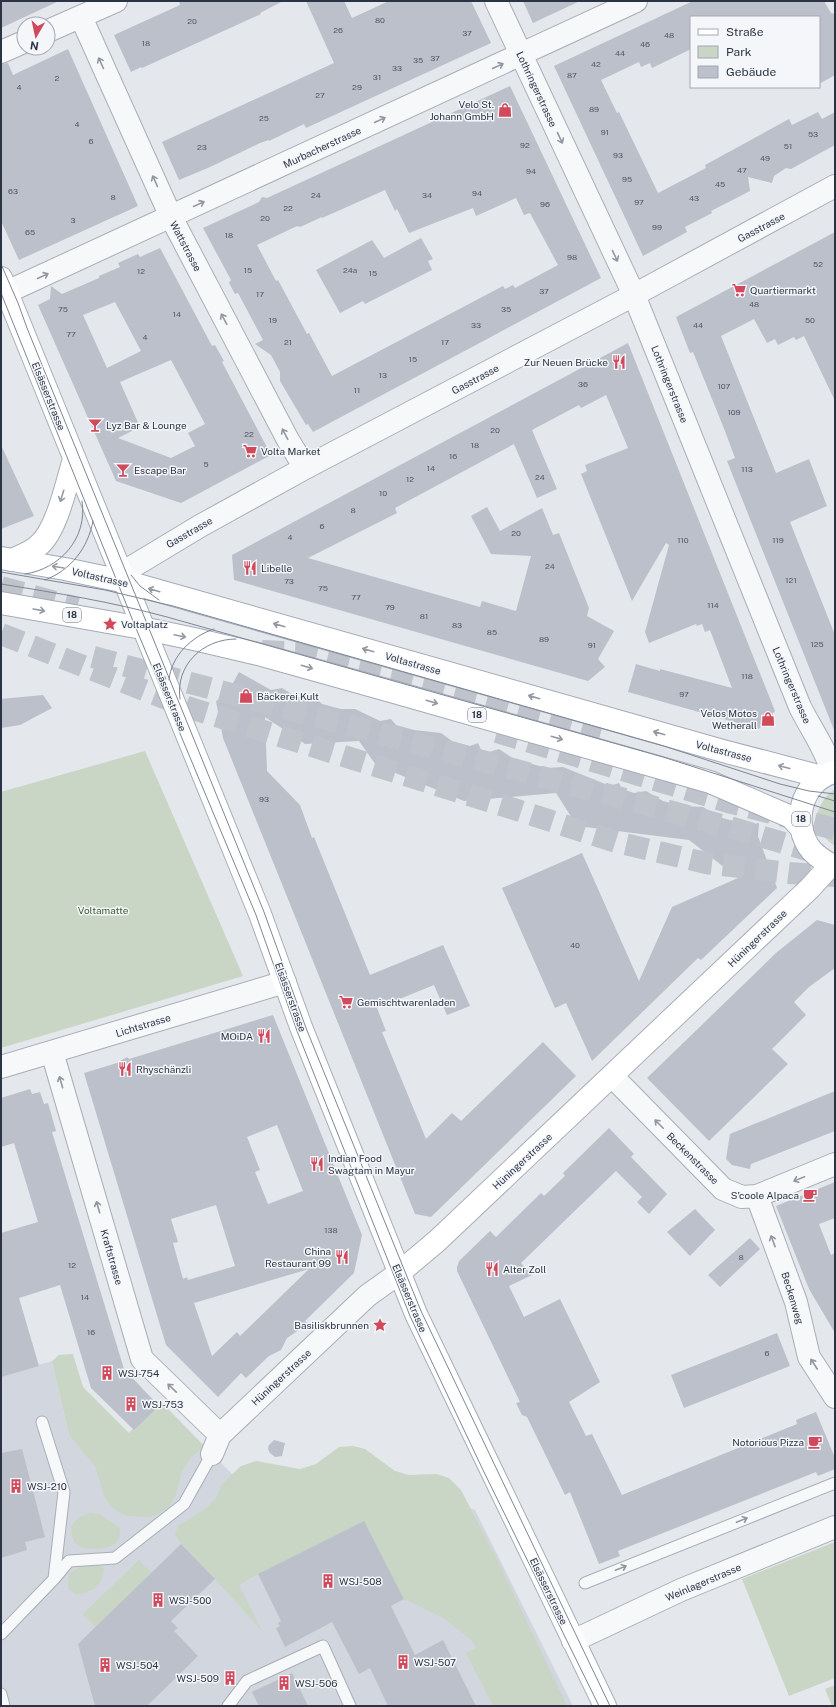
<svg xmlns="http://www.w3.org/2000/svg" width="836" height="1707" font-family="'Public Sans',sans-serif">
<rect width="100%" height="100%" fill="#e4e7ec"/>
<!-- built -->
<path fill="#d2d6de" d="M1,1302L22,1370L52,1361L69,1435L125,1437L160,1401L232,1474L353,1469L475,1510L573,1706H1Z"/>
<!-- green -->
<path fill="#c9d6c5" d="M145,751L243,976L1,1048V792Z
M835,789V846C819,835 810,822 822,803C825,797 829,793 835,789Z
M73,1354L83,1387L129,1433L160,1401L204,1446L191,1458L182,1471L176,1494L169,1507L158,1514L149,1517L126,1516L114,1509L105,1498L95,1466L69,1435L52,1361L59,1355Z
M353,1446L365,1449L395,1471L409,1475L437,1474L449,1478L461,1490L499,1563L567,1706H493L466,1653L476,1648L471,1640L445,1619L404,1599L364,1521L258,1574L239,1585L262,1631L215,1579L181,1544L175,1534L178,1526L205,1509L216,1498L222,1484L241,1466L256,1461L300,1469L316,1464L339,1447Z
M90,1513L101,1515L119,1527C120,1532 121,1537 117,1542C110,1550 88,1551 79,1546C75,1544 73,1539 72,1536C68,1522 79,1517 90,1513Z
M835,1542V1678L789,1696L742,1579Z
M139,1560L152,1573L96,1628L83,1614Z
M91,1564L100,1565L104,1569C102,1588 95,1589 78,1595L69,1590L68,1580L70,1573L78,1568Z
M835,1685V1706H832L825,1689Z"/>
<!-- building -->
<path fill="#bbc0ca" fill-rule="evenodd" d="M1,1H59L1,28Z
M179,1H283L260,13L261,14L142,68L141,67L131,72L114,35L180,5Z
M306,1H344L352,18L389,1H471L491,43L306,128L304,124L269,141V140L260,143L210,167L179,180L162,142L334,63Z
M523,1H580L533,23Z
M693,1H824L831,13L835,14V75L819,84V17H691V49L652,68L650,63L641,67L639,62L601,80L617,113L619,112L658,193L706,168L705,165L789,119L792,125L818,112L822,119L835,112V145L791,169L786,168L774,176L772,183L748,177L750,191L711,211L712,213L685,227L687,232L643,256L554,66Z
M68,49L138,206L19,260L1,221V64L8,63L13,75Z
M510,86L601,278L313,432L308,424L306,425L280,381V372L271,355L255,344L263,340L238,293L235,294L229,283L231,280L203,228L259,202L262,197L267,198ZM385,190L395,211L397,209L409,233L473,208L476,216L516,198L524,215L530,213L558,265L515,288L513,285L505,289L503,286L332,376L309,333L307,334L278,280L276,281L257,245L297,226L300,227L322,217V218Z
M835,232V401L804,336L796,340L794,337L778,345L775,339L767,343L754,319L721,336L776,473L809,459L827,506L790,522L835,635L834,730L727,461L735,458L725,431L693,352L690,353L676,317Z
M421,238L433,259L428,261L432,270L365,304L363,301L340,313L316,270L372,240L384,258Z
M160,248L212,346L215,345L224,361L222,362L271,455L181,503L116,481L38,305L50,299L51,286L62,294L99,278V276L120,267L118,263L138,254L140,257ZM115,302L141,351L107,368L83,315ZM171,360L205,424L188,433L195,446L171,458L118,438L140,427L120,382Z
M628,343L775,711L759,729L628,692L636,664L660,671V669L732,688L710,630L705,632L702,624L697,626L696,624L649,643L645,632L669,545L666,543L632,601L581,474L587,471L585,465L628,448L606,395L581,408L579,405L532,430L557,489L537,498L514,444L395,508L397,513L308,558L480,607L482,601L516,611L531,556L491,554L471,516L487,507L500,531L542,508L553,535L559,533L589,608L587,616L614,631L598,659L605,667L588,681L234,580L232,555Z
M1,445L34,516L1,529Z
M239,672L271,690L282,688L295,696L310,700L316,698L322,704L341,709H355L380,721L391,719L396,725L414,730L441,733L452,741L470,746L478,743L483,754L499,749L514,759L547,768L563,767L610,786L619,783L622,789L634,793L646,791L663,801L682,806L703,807L719,817L748,825L759,823L758,836L777,888L701,960L698,958L592,1061L566,1003L555,1008L502,888L582,853L639,981L672,907L738,878L689,840L577,826L556,793L464,801L376,765L359,741L305,744L265,717L267,771L300,805L312,838L314,837L370,975L443,945L470,1006L447,1015L434,985L377,1008L386,1031L382,1032L426,1139L452,1113L461,1121L543,1042L576,1076L431,1217L415,1214L223,738L216,701L227,694Z
M43,695L52,708L20,725L1,728V699Z
M817,920L835,925V968L809,987L794,1002L806,1015L772,1049L788,1064L709,1141L647,1078L776,953Z
M273,1015L362,1235L354,1273L305,1321L308,1324L287,1338L281,1350L269,1356L246,1378L241,1373L218,1397L166,1345L84,1073L117,1063L127,1057L129,1059ZM277,1125L303,1191L268,1204L255,1172L260,1170L247,1137ZM216,1205L235,1266L188,1280L187,1277L183,1279L173,1243L178,1242L171,1219ZM309,1269L240,1336L237,1332L212,1356L194,1303Z
M30,1089L32,1094L40,1092L44,1104L48,1103L56,1131L52,1132L124,1369L159,1406L134,1430L91,1388L60,1285L19,1298L39,1366L1,1377V1233L38,1222L14,1143L1,1147V1098Z
M835,1091V1131L751,1164L750,1169L732,1165L726,1159L730,1134Z
M609,1128L634,1154L631,1157L667,1194L649,1214L637,1202L642,1197L616,1171L521,1263L532,1275L509,1286L524,1317L560,1299L600,1382L569,1402L586,1436L592,1434L622,1495L797,1424L796,1420L816,1412L835,1458V1469L818,1476L816,1472L618,1551L620,1556L599,1564L570,1492L565,1495L527,1417L522,1415L516,1403L520,1402L457,1271V1267L459,1261L490,1231L496,1237L541,1193L544,1196L565,1176L563,1173Z
M835,1182V1218L819,1224L831,1255L835,1253V1333L809,1289L776,1206Z
M695,1209L715,1230L690,1256L667,1232Z
M750,1238L760,1249L720,1287L708,1275Z
M777,1333L790,1366L684,1408L671,1375Z
M274,1440L285,1443L282,1456L275,1457L270,1453L268,1449L269,1445Z
M22,1449L45,1537L25,1542L27,1550L1,1558V1453Z
M364,1521L404,1599L391,1606L415,1655L443,1640L476,1706H388L370,1668L359,1674L332,1622L285,1647L276,1628L280,1626L278,1623L281,1621L258,1574Z
M181,1544L215,1579L171,1621L178,1628L174,1631L198,1656L147,1706H95L78,1644Z
M292,1673L308,1706H259L252,1692Z"/>
<g fill="none" stroke-linecap="round" stroke-linejoin="round">
<!-- highway-tunnel -->
<path stroke="#bfc3cb" stroke-width="22" stroke-dasharray="22 11" stroke-linecap="butt" d="M1,587L77,608
M1,634L190,708L517,810L616,842L706,863L789,873L835,876
M262,651L308,653L442,685L602,728
M93,657L733,828L824,855
M497,732L728,802L835,829"/>
<defs>
<path id="lane" d="M54,1579L69,1561L115,1558L184,1504L212,1454
M585,1583L835,1483
M1,1634L54,1579L64,1492L42,1422
M1,1694L4,1706
M228,1706L247,1681L323,1646L350,1706"/>
<path id="street" d="M496,1L634,295L800,707C811,729 826,749 832,772
M81,17L171,217L288,440L305,468
M48,31L116,1
M1,52L24,42
M7,292L636,1
M124,581L127,570L200,526L305,468L634,295L835,186
M52,1052L142,1359L220,1435
M1,1067L285,982
M612,1076L723,1189L742,1197L757,1196L835,1164
M757,1196L796,1302L809,1357L835,1397
M212,1454L220,1435L367,1296L399,1273
M573,1641L681,1590L835,1527"/>
<path id="secondary" d="M1,278L260,914L301,1027L416,1314L605,1706
M12,560C21,556 32,552 39,545C57,530 67,482 74,459
M399,1273L437,1241L810,888L831,865"/>
<path id="primary" d="M1,558L65,569L131,583L723,751L822,777
M1,603L142,628L194,639L258,654L394,692L710,782L791,817L802,829
M834,772C801,781 790,825 812,851C818,857 827,863 835,867"/>
</defs>
<!-- lane casing -->
<use href="#lane" stroke="#a9aeb7" stroke-width="13"/>
<!-- street casing -->
<use href="#street" stroke="#a9aeb7" stroke-width="24"/>
<!-- secondary casing -->
<use href="#secondary" stroke="#a9aeb7" stroke-width="24"/>
<!-- primary casing -->
<use href="#primary" stroke="#a3abb8" stroke-width="24"/>
<!-- lane -->
<use href="#lane" stroke="#f7f8fa" stroke-width="11"/>
<!-- street -->
<use href="#street" stroke="#f7f8fa" stroke-width="22"/>
<!-- secondary -->
<use href="#secondary" stroke="#fff" stroke-width="22"/>
<!-- primary -->
<use href="#primary" stroke="#fff" stroke-width="22"/>
<!-- tram -->
<path stroke="#7d8696" stroke-width="1" d="M1,264L18,303L27,328L264,912L306,1028L421,1311L610,1706
M1,293L135,626L256,915L297,1031L410,1316L483,1470L599,1706
M1,572L105,590L173,606L664,746L780,784L809,791L835,794
M25,574C60,569 88,538 82,501
M131,575L140,586L159,600
M45,580C71,570 88,548 93,521
M1,584C57,593 112,602 167,617L663,757L835,812
M169,680C171,656 192,636 214,629
M180,699C175,665 203,639 236,639
M818,796L835,801"/>
</g>
<!-- one-way arrows -->
<defs><path id="oneway-shaft" d="M-6 0H5M1.5-3L5.5 0L1.5 3" fill="none" stroke-width="1.6" stroke-linecap="round" stroke-linejoin="round"/></defs>
<g stroke="#9196a0">
<use href="#oneway-shaft" transform="translate(101 63) rotate(-114)"/>
<use href="#oneway-shaft" transform="translate(498 66) rotate(-25)"/>
<use href="#oneway-shaft" transform="translate(380 120) rotate(-25)"/>
<use href="#oneway-shaft" transform="translate(560 138) rotate(65)"/>
<use href="#oneway-shaft" transform="translate(155 181) rotate(-114)"/>
<use href="#oneway-shaft" transform="translate(199 204) rotate(-25)"/>
<use href="#oneway-shaft" transform="translate(615 256) rotate(65)"/>
<use href="#oneway-shaft" transform="translate(43 276) rotate(-25)"/>
<use href="#oneway-shaft" transform="translate(224 319) rotate(-118)"/>
<use href="#oneway-shaft" transform="translate(285 434) rotate(-118)"/>
<use href="#oneway-shaft" transform="translate(61 1082) rotate(-106)"/>
<use href="#oneway-shaft" transform="translate(659 1124) rotate(-135)"/>
<use href="#oneway-shaft" transform="translate(799 1179) rotate(158)"/>
<use href="#oneway-shaft" transform="translate(98 1207) rotate(-106)"/>
<use href="#oneway-shaft" transform="translate(773 1241) rotate(-110)"/>
<use href="#oneway-shaft" transform="translate(814 1364) rotate(-123)"/>
<use href="#oneway-shaft" transform="translate(172 1388) rotate(-136)"/>
<use href="#oneway-shaft" transform="translate(742 1520) rotate(-22)"/>
<use href="#oneway-shaft" transform="translate(621 1568) rotate(-22)"/>
</g>
<g stroke="#959aa2">
<use href="#oneway-shaft" transform="translate(62 496) rotate(107)"/>
<use href="#oneway-shaft" transform="translate(58 567) rotate(-171)"/>
<use href="#oneway-shaft" transform="translate(154 590) rotate(-164)"/>
<use href="#oneway-shaft" transform="translate(39 610) rotate(10)"/>
<use href="#oneway-shaft" transform="translate(279 625) rotate(-164)"/>
<use href="#oneway-shaft" transform="translate(180 636) rotate(12)"/>
<use href="#oneway-shaft" transform="translate(368 650) rotate(-164)"/>
<use href="#oneway-shaft" transform="translate(307 667) rotate(16)"/>
<use href="#oneway-shaft" transform="translate(534 697) rotate(-164)"/>
<use href="#oneway-shaft" transform="translate(432 702) rotate(16)"/>
<use href="#oneway-shaft" transform="translate(659 733) rotate(-164)"/>
<use href="#oneway-shaft" transform="translate(557 738) rotate(16)"/>
<use href="#oneway-shaft" transform="translate(784 767) rotate(-165)"/>
</g>
<!-- icons -->
<defs>
<symbol id="shop-bare" viewBox="-9 -9 18 18"><path d="M-5-2.5h2.3a2.7 3.5 0 0 1 5.4 0H5L5.5 6h-11ZM-1.5-2.5h3a1.5 2.3 0 0 0-3 0Z" fill="#d1495b" stroke="#f4f6f9" stroke-width="2.5" paint-order="stroke"/></symbol>
<symbol id="supermarket-bare" viewBox="-9 -9 18 18"><path d="M-6-5.5h2.5l.6 2H6L4.5 2H-2.5L-4.4-4H-6ZM-1.5 3.2a1.3 1.3 0 1 0 .1 0ZM3 3.2a1.3 1.3 0 1 0 .1 0Z" fill="#d1495b" stroke="#f4f6f9" stroke-width="2.5" paint-order="stroke"/></symbol>
<symbol id="restaurant-bare" viewBox="-9 -9 18 18"><path d="M-5-6h1v4h1v-4h1v4h1v-4h1v5L-1.5 .5V6h-2V.5L-5-1ZM5-6V6H3V1.5H1.5Q1.5-4 5-6Z" fill="#d1495b" stroke="#f4f6f9" stroke-width="2.5" paint-order="stroke"/></symbol>
<symbol id="bar-bare" viewBox="-9 -9 18 18"><path d="M-6-5H6L.8 .8V4.5H3.5V6h-7V4.5H-.8V.8Z" fill="#d1495b" stroke="#f4f6f9" stroke-width="2.5" paint-order="stroke"/></symbol>
<symbol id="sight-bare" viewBox="-9 -9 18 18"><path d="M0-6L1.8-2.2L6-1.7L2.9 1.2L3.7 5.4L0 3.3L-3.7 5.4L-2.9 1.2L-6-1.7L-1.8-2.2Z" fill="#d1495b" stroke="#f4f6f9" stroke-width="2.5" paint-order="stroke"/></symbol>
<symbol id="cafe-bare" viewBox="-9 -9 18 18"><path d="M-5.5-4.5H6V0H3Q3 3.5 0 3.5H-2.5Q-5.5 3.5-5.5 0ZM3-3.2v2h1.7v-2ZM-6 4.5H4V6H-6Z" fill="#d1495b" stroke="#f4f6f9" stroke-width="2.5" paint-order="stroke"/></symbol>
<symbol id="building-bare" viewBox="-9 -9 18 18"><path d="M-4-6H4V6H1V3H-1V6H-4ZM-2.5-4.3h1.7v1.8h-1.7ZM.8-4.3h1.7v1.8H.8ZM-2.5-1h1.7V.8h-1.7ZM.8-1h1.7V.8H.8Z" fill="#d1495b" stroke="#f4f6f9" stroke-width="2.5" paint-order="stroke"/></symbol>
</defs>
<g fill-rule="evenodd">
<use href="#shop-bare" x="495" y="100" width="20" height="20"/>
<use href="#supermarket-bare" x="729" y="280" width="20" height="20"/>
<use href="#restaurant-bare" x="609" y="352" width="20" height="20"/>
<use href="#bar-bare" x="85" y="415" width="20" height="20"/>
<use href="#supermarket-bare" x="240" y="441" width="20" height="20"/>
<use href="#bar-bare" x="113" y="460" width="20" height="20"/>
<use href="#restaurant-bare" x="240" y="558" width="20" height="20"/>
<use href="#sight-bare" x="100" y="614" width="20" height="20"/>
<use href="#shop-bare" x="236" y="686" width="20" height="20"/>
<use href="#shop-bare" x="758" y="709" width="20" height="20"/>
<use href="#supermarket-bare" x="336" y="992" width="20" height="20"/>
<use href="#restaurant-bare" x="254" y="1026" width="20" height="20"/>
<use href="#restaurant-bare" x="115" y="1059" width="20" height="20"/>
<use href="#restaurant-bare" x="307" y="1154" width="20" height="20"/>
<use href="#cafe-bare" x="800" y="1185" width="20" height="20"/>
<use href="#restaurant-bare" x="332" y="1247" width="20" height="20"/>
<use href="#restaurant-bare" x="482" y="1259" width="20" height="20"/>
<use href="#sight-bare" x="370" y="1315" width="20" height="20"/>
<use href="#building-bare" x="97" y="1363" width="20" height="20"/>
<use href="#building-bare" x="121" y="1394" width="20" height="20"/>
<use href="#cafe-bare" x="805" y="1432" width="20" height="20"/>
<use href="#building-bare" x="6" y="1476" width="20" height="20"/>
<use href="#building-bare" x="318" y="1571" width="20" height="20"/>
<use href="#building-bare" x="148" y="1590" width="20" height="20"/>
<use href="#building-bare" x="393" y="1652" width="20" height="20"/>
<use href="#building-bare" x="95" y="1655" width="20" height="20"/>
<use href="#building-bare" x="220" y="1668" width="20" height="20"/>
<use href="#building-bare" x="274" y="1673" width="20" height="20"/>
</g>
<g text-anchor="middle" stroke-width="3" stroke-linejoin="round" paint-order="stroke">
<!-- number labels -->
<g font-size="8" fill="#4f5766">
<text x="380" y="23">80</text>
<text x="192" y="24">20</text>
<text x="338" y="33">26</text>
<text x="467" y="36">37</text>
<text x="669" y="38">48</text>
<text x="146" y="46">18</text>
<text x="645" y="47">46</text>
<text x="620" y="56">44</text>
<text x="435" y="61">37</text>
<text x="418" y="63">35</text>
<text x="596" y="67">42</text>
<text x="397" y="71">33</text>
<text x="572" y="78">87</text>
<text x="377" y="80">31</text>
<text x="57" y="81">2</text>
<text x="19" y="90">4</text>
<text x="357" y="90">29</text>
<text x="320" y="98">27</text>
<text x="594" y="112">89</text>
<text x="264" y="121">25</text>
<text x="77" y="127">4</text>
<text x="605" y="135">91</text>
<text x="813" y="137">53</text>
<text x="91" y="144">6</text>
<text x="525" y="148">92</text>
<text x="788" y="149">51</text>
<text x="202" y="150">23</text>
<text x="618" y="158">93</text>
<text x="765" y="161">49</text>
<text x="742" y="173">47</text>
<text x="531" y="174">94</text>
<text x="627" y="182">95</text>
<text x="720" y="187">45</text>
<text x="13" y="194">63</text>
<text x="477" y="196">94</text>
<text x="316" y="198">24</text>
<text x="427" y="198">34</text>
<text x="113" y="200">8</text>
<text x="694" y="201">43</text>
<text x="639" y="205">97</text>
<text x="545" y="207">96</text>
<text x="288" y="211">22</text>
<text x="265" y="221">20</text>
<text x="73" y="223">3</text>
<text x="657" y="230">99</text>
<text x="30" y="235">65</text>
<text x="229" y="238">18</text>
<text x="572" y="260">98</text>
<text x="818" y="267">52</text>
<text x="248" y="273">15</text>
<text x="350" y="273">24a</text>
<text x="141" y="274">12</text>
<text x="373" y="276">15</text>
<text x="544" y="294">37</text>
<text x="260" y="297">17</text>
<text x="754" y="307">48</text>
<text x="63" y="312">75</text>
<text x="506" y="312">35</text>
<text x="177" y="317">14</text>
<text x="273" y="323">19</text>
<text x="810" y="323">50</text>
<text x="476" y="328">33</text>
<text x="698" y="328">44</text>
<text x="71" y="337">77</text>
<text x="145" y="340">4</text>
<text x="288" y="345">21</text>
<text x="445" y="345">17</text>
<text x="413" y="362">15</text>
<text x="383" y="378">13</text>
<text x="583" y="387">36</text>
<text x="724" y="389">107</text>
<text x="357" y="393">11</text>
<text x="734" y="415">109</text>
<text x="495" y="433">20</text>
<text x="249" y="437">22</text>
<text x="475" y="448">18</text>
<text x="453" y="459">16</text>
<text x="206" y="467">5</text>
<text x="431" y="471">14</text>
<text x="747" y="472">113</text>
<text x="540" y="480">24</text>
<text x="410" y="482">12</text>
<text x="383" y="496">10</text>
<text x="353" y="513">8</text>
<text x="322" y="529">6</text>
<text x="516" y="536">20</text>
<text x="290" y="540">4</text>
<text x="683" y="543">110</text>
<text x="778" y="543">119</text>
<text x="550" y="569">24</text>
<text x="791" y="583">121</text>
<text x="289" y="584">73</text>
<text x="323" y="591">75</text>
<text x="356" y="600">77</text>
<text x="713" y="608">114</text>
<text x="390" y="610">79</text>
<text x="424" y="619">81</text>
<text x="457" y="628">83</text>
<text x="492" y="635">85</text>
<text x="544" y="642">89</text>
<text x="817" y="647">125</text>
<text x="592" y="648">91</text>
<text x="747" y="679">118</text>
<text x="684" y="697">97</text>
<text x="264" y="802">93</text>
<text x="575" y="948">40</text>
<text x="331" y="1233">138</text>
<text x="741" y="1260">8</text>
<text x="72" y="1268">12</text>
<text x="85" y="1300">14</text>
<text x="91" y="1335">16</text>
<text x="767" y="1356">6</text>
</g>
<!-- shield labels -->
<g fill="#f4f6f9" stroke="#676e7b" stroke-width="1">
<rect x="63" y="608" width="18" height="14" rx="3"/>
<rect x="468" y="708" width="18" height="14" rx="3"/>
<rect x="792" y="812" width="18" height="14" rx="3"/>
</g>
<g font-size="9" font-weight="bold" fill="#2b3445">
<text x="72" y="618">18</text>
<text x="477" y="718">18</text>
<text x="801" y="822">18</text>
</g>
<!-- street labels -->
<g font-size="10" fill="#2b3445" stroke="#f4f6f9">
<text transform="translate(537 89) rotate(65)" y="4">Lothringerstrasse</text>
<text transform="translate(322 147) rotate(-25)" y="4">Murbacherstrasse</text>
<text transform="translate(761 227) rotate(-28)" y="4">Gasstrasse</text>
<text transform="translate(186 246) rotate(62)" y="4">Wattstrasse</text>
<text transform="translate(475 379) rotate(-28)" y="4">Gasstrasse</text>
<text transform="translate(670 384) rotate(68)" y="4">Lothringerstrasse</text>
<text transform="translate(49 396) rotate(68)" y="4">Elsässerstrasse</text>
<text transform="translate(189 532) rotate(-30)" y="4">Gasstrasse</text>
<text transform="translate(100 577) rotate(13)" y="4">Voltastrasse</text>
<text transform="translate(413 663) rotate(16)" y="4">Voltastrasse</text>
<text transform="translate(792 685) rotate(67)" y="4">Lothringerstrasse</text>
<text transform="translate(170 697) rotate(68)" y="4">Elsässerstrasse</text>
<text transform="translate(724 751) rotate(15)" y="4">Voltastrasse</text>
<text transform="translate(757 938) rotate(-44)" y="4">Hüningerstrasse</text>
<text transform="translate(291 997) rotate(70)" y="4">Elsässerstrasse</text>
<text transform="translate(143 1025) rotate(-17)" y="4">Lichtstrasse</text>
<text transform="translate(693 1158) rotate(45)" y="4">Beckenstrasse</text>
<text transform="translate(522 1161) rotate(-43)" y="4">Hüningerstrasse</text>
<text transform="translate(112 1257) rotate(74)" y="4">Kraftstrasse</text>
<text transform="translate(410 1298) rotate(67)" y="4">Elsässerstrasse</text>
<text transform="translate(793 1298) rotate(73)" y="4">Beckenweg</text>
<text transform="translate(281 1377) rotate(-43)" y="4">Hüningerstrasse</text>
<text transform="translate(703 1582) rotate(-23)" y="4">Weinlagerstrasse</text>
<text transform="translate(549 1591) rotate(64)" y="4">Elsässerstrasse</text>
</g>
<!-- poi labels -->
<g font-size="10" fill="#2b3445" stroke="#f4f6f9" text-anchor="start">
<text x="494" y="108" text-anchor="end">Velo St.<tspan x="494" dy="12">Johann GmbH</tspan></text>
<text x="750" y="294">Quartiermarkt</text>
<text x="608" y="366" text-anchor="end">Zur Neuen Brücke</text>
<text x="106" y="429">Lyz Bar &amp; Lounge</text>
<text x="261" y="455">Volta Market</text>
<text x="134" y="474">Escape Bar</text>
<text x="261" y="572">Libelle</text>
<text x="121" y="628">Voltaplatz</text>
<text x="257" y="700">Bäckerei Kult</text>
<text x="757" y="717" text-anchor="end">Velos Motos<tspan x="757" dy="12">Wetherall</tspan></text>
<text x="357" y="1006">Gemischtwarenladen</text>
<text x="253" y="1040" text-anchor="end">MOiDA</text>
<text x="136" y="1073">Rhyschänzli</text>
<text x="328" y="1162">Indian Food<tspan x="328" dy="12">Swagtam in Mayur</tspan></text>
<text x="799" y="1199" text-anchor="end">S’coole Alpaca</text>
<text x="331" y="1255" text-anchor="end">China<tspan x="331" dy="12">Restaurant 99</tspan></text>
<text x="503" y="1273">Alter Zoll</text>
<text x="369" y="1329" text-anchor="end">Basiliskbrunnen</text>
<text x="118" y="1377">WSJ-754</text>
<text x="142" y="1408">WSJ-753</text>
<text x="804" y="1446" text-anchor="end">Notorious Pizza</text>
<text x="27" y="1490">WSJ-210</text>
<text x="339" y="1585">WSJ-508</text>
<text x="169" y="1604">WSJ-500</text>
<text x="414" y="1666">WSJ-507</text>
<text x="116" y="1669">WSJ-504</text>
<text x="219" y="1682" text-anchor="end">WSJ-509</text>
<text x="295" y="1687">WSJ-506</text>
</g>
<!-- park labels -->
<g font-size="10" fill="#3f6138" stroke="#f4f6f9">
<text x="103" y="914">Voltamatte</text>
</g>
</g>
<!-- border -->
<rect width="836" height="1707" fill="none" stroke="#2b3445" stroke-width="4"/>
<!-- legend -->
<rect x="690" y="16" width="130" height="72" fill="#f4f6f9" stroke="#a4a8b1"/>
<rect x="698" y="29" width="20" height="6" fill="#ffffff" stroke="#a4a8b1"/>
<text x="726" y="36" font-size="12" fill="#2b3445">Straße</text>
<rect x="698" y="46" width="20" height="12" fill="#c9d6c5" stroke="#a4a8b1"/>
<text x="726" y="56" font-size="12" fill="#2b3445">Park</text>
<rect x="698" y="66" width="20" height="12" fill="#bbc0ca" stroke="#a4a8b1"/>
<text x="726" y="76" font-size="12" fill="#2b3445">Gebäude</text>
<!-- north arrow -->
<g transform="translate(36 36) rotate(189)"><circle r="19" fill="#f4f6f9" stroke="#a4a8b1"/>
<path d="M0-3L7 15L0 10L-7 15Z" fill="#d1495b"/>
<text y="-6" font-size="11" font-weight="bold" text-anchor="middle" fill="#2b3445">N</text>
</g>
</svg>
